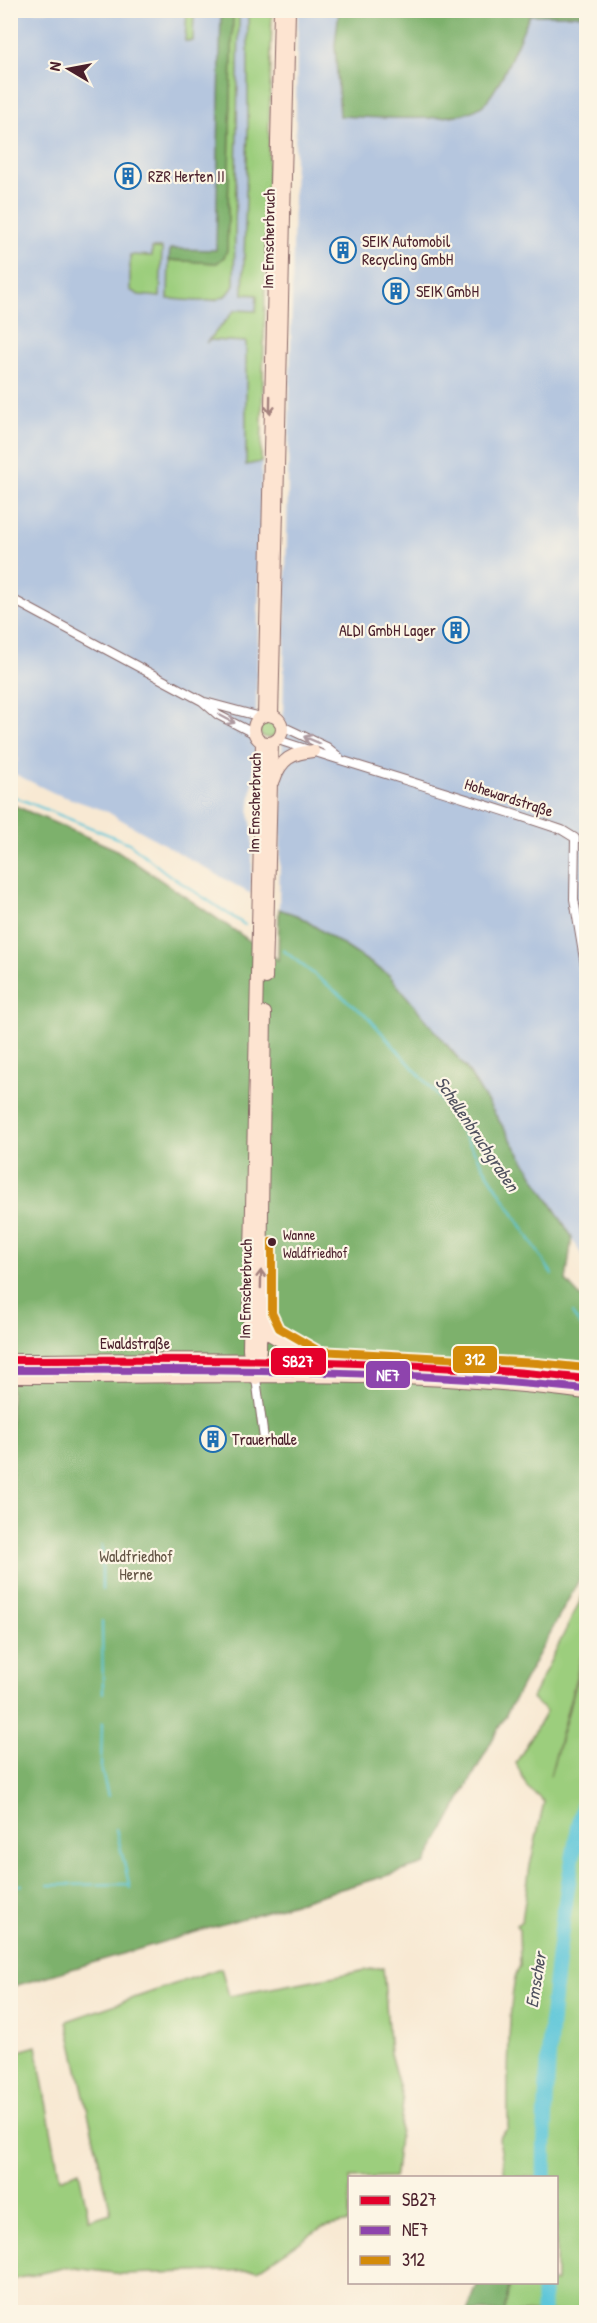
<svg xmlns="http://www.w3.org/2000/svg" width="597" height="2323" font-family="'Patrick Hand',sans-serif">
<rect width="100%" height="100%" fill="#fcf5e5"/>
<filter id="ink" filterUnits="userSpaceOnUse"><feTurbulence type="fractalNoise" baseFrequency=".0167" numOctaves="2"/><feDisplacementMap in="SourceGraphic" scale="12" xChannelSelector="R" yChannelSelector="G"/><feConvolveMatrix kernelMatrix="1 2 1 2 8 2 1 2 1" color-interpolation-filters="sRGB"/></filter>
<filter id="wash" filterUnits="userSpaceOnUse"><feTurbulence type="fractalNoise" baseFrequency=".008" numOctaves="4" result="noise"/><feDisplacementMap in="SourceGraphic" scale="24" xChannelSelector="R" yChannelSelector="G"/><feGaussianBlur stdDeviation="1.35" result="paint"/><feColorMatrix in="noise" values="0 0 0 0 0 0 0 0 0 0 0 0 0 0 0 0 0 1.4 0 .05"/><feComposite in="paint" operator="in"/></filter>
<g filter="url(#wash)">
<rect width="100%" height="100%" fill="#f8e9d3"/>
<!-- industrial -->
<path fill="#b5c6de" d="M10,11H272L255,762L249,813L253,833L251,894L106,811L54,793L11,772L18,759L10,755Z
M298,11H586V1262L466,1068L390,975L299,916L279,909Z"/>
<!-- green -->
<path fill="#9cce7d" stroke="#737654" stroke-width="1.5" d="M187,11H194L193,41H185Z
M233,11H239V21L234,285C224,309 189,299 168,299L169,260L217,263L224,257L227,250Z
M248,11H272L261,462L246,465V342L210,340L206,343L235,310L256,311L257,295L243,294L248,128Z
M152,248H162L160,297L139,295L130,290V255L152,256Z
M259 729a9 9 0 1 1 18 0a9 9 0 1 1-18 0Z
M586,1589V1639L550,1776L586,1649V2312H504L510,2283L556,2282V2178L505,2177L499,2138L508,2128C508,2100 506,1983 520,1966L519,1930L516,1925L522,1921L530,1866L544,1802L527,1787L516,1763L546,1712L532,1698Z
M383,1967L390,2053L403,2101L395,2173L394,2177L350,2178L349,2222L321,2228L258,2270L122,2274L67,2267L11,2280V2054L36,2046L60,2179L79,2171L89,2220L111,2213L67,2021L221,1968L229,1996Z"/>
<!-- forest -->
<path fill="#7db16c" stroke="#64684c" stroke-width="1.5" d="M221,11H233L227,250L224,257L217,263L169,260L170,249L216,250Z
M339,11L586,10V15H530C517,41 503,84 484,104C463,125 371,117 340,116L335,45Z
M11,804L115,849L278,960L279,909L299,916L389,975L466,1068L572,1237L566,1281L586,1303V1567L425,1864L11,1987Z
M478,2283H510L504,2312H467Z"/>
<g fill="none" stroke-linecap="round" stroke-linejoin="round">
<!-- stream -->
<path stroke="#5dc6d9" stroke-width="2" d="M10,795L129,843L165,872L245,925
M283,950L367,1016L440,1098L552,1274
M572,1313L579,1324L586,1330
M102,1545V1590
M102,1621L103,1693
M102,1723L101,1768L108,1796
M116,1829L130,1888
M10,1885H22
M48,1885L129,1884"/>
<!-- river -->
<path stroke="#5dc6d9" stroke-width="15" d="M544,2178C545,2047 558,1919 586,1791
M543,2312V2282"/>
</g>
</g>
<g filter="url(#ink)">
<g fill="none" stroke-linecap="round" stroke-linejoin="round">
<defs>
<path id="minor" d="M10,598L202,701L218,715L255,734
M205,702L261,717
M282,726L327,747L339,757
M278,740C372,771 468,798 562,830L575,838L574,899L586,971
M256,1378L264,1439"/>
<path id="secondary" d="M254 729a14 14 0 1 1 28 0a14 14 0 1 1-28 0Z
M264,716L280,10
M272,716L289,10
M274,780C281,759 292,753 313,751
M266,978L272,743
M262,1317L271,1335L311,1359
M10,1360C202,1359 396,1355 586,1379
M257,1376L260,1347L265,1013
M10,1377C199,1378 400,1368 586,1393
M256,1378L250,1360L249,1348L262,742"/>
</defs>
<!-- minor casing -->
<use href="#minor" stroke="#876666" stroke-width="10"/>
<!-- secondary casing -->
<use href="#secondary" stroke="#876666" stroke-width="14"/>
<!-- minor -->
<use href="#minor" stroke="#fff" stroke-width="8"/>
<!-- secondary -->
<use href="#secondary" stroke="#fde4d1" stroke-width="12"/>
<defs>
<path id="bus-1" d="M10,1360C203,1359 394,1358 586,1379"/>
<path id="bus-2" d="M10,1370C203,1369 394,1369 585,1389"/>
<path id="bus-3" d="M272,1241V1313L279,1328L319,1351L537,1363L586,1368"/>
</defs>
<!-- bus-1 casing -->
<use href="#bus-1" stroke="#fcf5e5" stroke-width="12"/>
<!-- bus-2 casing -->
<use href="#bus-2" stroke="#fcf5e5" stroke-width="12"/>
<!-- bus-3 casing -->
<use href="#bus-3" stroke="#fcf5e5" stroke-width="12"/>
<!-- bus-1 -->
<use href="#bus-1" stroke="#e4002b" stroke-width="8"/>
<!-- bus-2 -->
<use href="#bus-2" stroke="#8e44ad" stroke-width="8"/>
<!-- bus-3 -->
<use href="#bus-3" stroke="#d48b09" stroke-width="8"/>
</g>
<!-- one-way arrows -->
<defs><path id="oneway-shaft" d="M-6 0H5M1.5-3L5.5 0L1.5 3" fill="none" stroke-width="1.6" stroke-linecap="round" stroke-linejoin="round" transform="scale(1.5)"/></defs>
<g stroke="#a4827e">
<use href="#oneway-shaft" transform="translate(270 405) rotate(91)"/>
<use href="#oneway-shaft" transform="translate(261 1279) rotate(-89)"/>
</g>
<g stroke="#ae9aa0">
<use href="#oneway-shaft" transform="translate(227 719) rotate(28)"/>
<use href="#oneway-shaft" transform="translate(312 740) rotate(-157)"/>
</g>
</g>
<!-- icons -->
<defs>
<symbol id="building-ring" viewBox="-11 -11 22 22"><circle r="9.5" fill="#fcf5e5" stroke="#1f6fb2" stroke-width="1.5"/><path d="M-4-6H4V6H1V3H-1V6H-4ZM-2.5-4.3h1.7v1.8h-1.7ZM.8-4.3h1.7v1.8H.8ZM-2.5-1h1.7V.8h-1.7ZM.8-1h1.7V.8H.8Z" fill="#1f6fb2"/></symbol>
</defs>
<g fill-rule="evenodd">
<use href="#building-ring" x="113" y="161" width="30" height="30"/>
<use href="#building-ring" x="328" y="235" width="30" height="30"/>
<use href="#building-ring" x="381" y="276" width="30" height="30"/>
<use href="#building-ring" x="441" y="615" width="30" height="30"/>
<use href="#building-ring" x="198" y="1424" width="30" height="30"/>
</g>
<!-- markers -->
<circle fill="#4a1f2b" stroke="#fcf5e5" stroke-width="2" cx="272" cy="1242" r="5"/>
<g text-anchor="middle" stroke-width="4.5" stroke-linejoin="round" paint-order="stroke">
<!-- bus labels -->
<g font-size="14" fill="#4a1f2b" stroke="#fcf5e5" text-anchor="start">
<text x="283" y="1240">Wanne<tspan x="283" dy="18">Waldfriedhof</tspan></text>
</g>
<!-- poi labels -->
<g font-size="16" fill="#4a1f2b" stroke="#fcf5e5" text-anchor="start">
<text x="148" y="182">RZR Herten II</text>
<text x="362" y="247">SEIK Automobil<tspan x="362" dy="18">Recycling GmbH</tspan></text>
<text x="416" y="297">SEIK GmbH</text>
<text x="436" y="636" text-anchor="end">ALDI GmbH Lager</text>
<text x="232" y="1445">Trauerhalle</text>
</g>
<!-- street labels -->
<g font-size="16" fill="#4a1f2b" stroke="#fcf5e5">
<text transform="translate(268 239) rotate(-89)" y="6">Im Emscherbruch</text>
<text transform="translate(509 797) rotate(18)" y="6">Hohewardstraße</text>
<text transform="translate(254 803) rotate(-89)" y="6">Im Emscherbruch</text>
<text transform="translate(245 1289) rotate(-89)" y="6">Im Emscherbruch</text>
<text x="135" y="1349">Ewaldstraße</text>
</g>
<!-- park labels -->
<g font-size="16" fill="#635444" stroke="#fcf5e5">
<text x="136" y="1562">Waldfriedhof<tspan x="136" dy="18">Herne</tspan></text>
</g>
<!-- water labels -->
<g font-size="18" font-style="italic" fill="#50515f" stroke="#fcf5e5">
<text transform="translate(477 1134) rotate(56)" y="6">Schellenbruchgraben</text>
<text transform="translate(536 1980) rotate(-81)" y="6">Emscher</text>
</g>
</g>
<g stroke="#fcf5e5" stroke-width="2">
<rect x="452" y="1345" width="46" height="29" rx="6" fill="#d48b09"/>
<rect x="270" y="1347" width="57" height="29" rx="6" fill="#e4002b"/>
<rect x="365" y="1360" width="46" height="29" rx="6" fill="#8e44ad"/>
</g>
<g font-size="16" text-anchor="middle" font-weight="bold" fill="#fff">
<text x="475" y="1365">312</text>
<text x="298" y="1367">SB27</text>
<text x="388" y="1381">NE7</text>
</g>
<!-- margin -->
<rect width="597" height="2323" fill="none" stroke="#fcf5e5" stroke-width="36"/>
<!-- legend -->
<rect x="348" y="2176" width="210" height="108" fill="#fcf5e5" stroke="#b59f9b" stroke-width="1.5"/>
<rect x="360" y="2196" width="30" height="9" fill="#e4002b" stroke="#b59f9b" stroke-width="1.5"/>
<text x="402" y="2206" font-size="18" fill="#4a1f2b">SB27</text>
<rect x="360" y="2226" width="30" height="9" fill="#8e44ad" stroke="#b59f9b" stroke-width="1.5"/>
<text x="402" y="2236" font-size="18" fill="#4a1f2b">NE7</text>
<rect x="360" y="2256" width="30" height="9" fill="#d48b09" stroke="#b59f9b" stroke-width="1.5"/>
<text x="402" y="2266" font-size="18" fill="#4a1f2b">312</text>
<!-- north arrow -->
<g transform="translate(69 69) rotate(280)" stroke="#fcf5e5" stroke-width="4.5" paint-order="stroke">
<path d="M0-4.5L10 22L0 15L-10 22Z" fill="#4a1f2b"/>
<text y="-9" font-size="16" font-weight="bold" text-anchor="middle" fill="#4a1f2b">N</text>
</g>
</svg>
